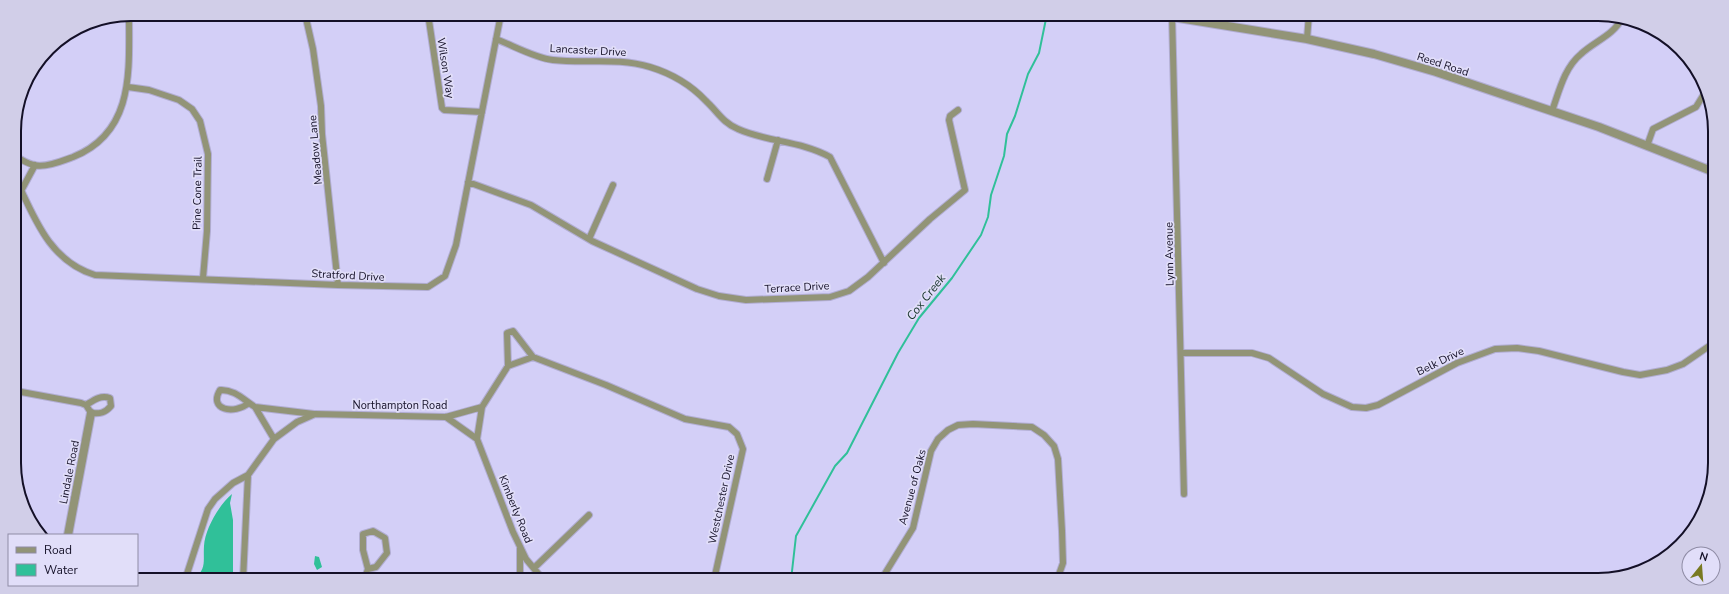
<svg xmlns="http://www.w3.org/2000/svg" width="1729" height="594" font-family="'Nunito Sans',sans-serif">
<rect width="100%" height="100%" fill="#d3cff7"/>
<!-- water -->
<path fill="#30c099" d="M232,494L230,503L233,520V580H194C207,567 203,562 204,546C205,529 219,505 232,494Z
M315,556L319,557L322,567L317,570L314,564Z"/>
<g fill="none" stroke-linecap="round" stroke-linejoin="round">
<!-- stream -->
<path stroke="#30c099" stroke-width="2" d="M791,580L796,536L835,466L847,453L898,353L919,318L952,278L981,235L988,217L991,195L1004,156L1007,134L1015,116L1028,74L1039,53L1047,14"/>
<defs>
<path id="minor" d="M305,14L313,49L321,106L322,134L338,285
M428,14L442,108L444,110L482,112
M1172,14L1184,494
M496,39C514,46 535,58 553,60C587,64 616,57 650,67C673,74 690,84 706,101C717,111 723,123 738,129C767,142 802,141 830,157L884,263
M1307,39L1309,14
M128,87L149,90L179,100L192,109L200,121L208,154L207,231L203,278
M1552,111C1559,92 1564,68 1581,54C1595,41 1614,35 1622,18
M1647,146L1653,129L1696,107L1704,94
M14,156C21,159 28,164 34,165C45,168 62,161 73,157C135,132 129,70 129,14
M1708,169L1714,158
M15,177C34,217 49,261 95,275L338,285L428,287L445,276L456,245L501,14
M767,179L778,140
M468,182L531,205L592,241L697,289L719,296L746,300L830,297L849,291L868,277L930,219L965,190L949,120L950,116L958,110
M21,191L35,165
M589,239L613,185
M1182,353H1252L1269,358L1323,394L1352,407L1366,408L1378,405L1457,363L1495,349L1517,348L1539,351L1623,372L1640,375L1667,370L1683,364L1715,342
M508,366L507,333L513,331L533,357
M16,391L81,403L86,405L91,413C100,414 105,413 111,406L110,398C100,395 94,400 86,405
M249,403C234,415 208,410 220,390C234,389 244,400 255,407
M482,407L477,439L513,532L526,559L541,577L547,580
M446,417L477,439
M274,439L255,407L314,414
M373,531L385,538L387,553L376,567L368,569L363,550V534Z
M534,568L589,515
M185,580L208,509L215,499L233,483L248,475L274,439L297,422L315,414L446,417L482,407L508,366L533,357L606,385L685,419L729,427L737,434L743,449L714,580
M243,580L248,475
M364,580L368,569
M520,580V548
M881,580L913,528L931,451L938,439L948,430L958,425L973,424L1032,427L1044,435L1054,446L1058,459L1062,531L1063,563L1057,580"/>
<path id="tertiary" d="M1154,14L1307,39L1374,54L1436,72L1599,127L1714,172
M68,535L91,413"/>
</defs>
<!-- minor casing -->
<use href="#minor" stroke="#b1add2" stroke-width="8"/>
<!-- tertiary casing -->
<use href="#tertiary" stroke="#b1add2" stroke-width="10"/>
<!-- minor -->
<use href="#minor" stroke="#929477" stroke-width="6"/>
<!-- tertiary -->
<use href="#tertiary" stroke="#929477" stroke-width="8"/>
</g>
<g text-anchor="middle" stroke-width="3.5" stroke-linejoin="round" paint-order="stroke">
<!-- street labels -->
<g font-size="11" fill="#141027" stroke="#e1def9">
<text transform="translate(588 50) rotate(3)" y="4">Lancaster Drive</text>
<text transform="translate(1443 64) rotate(18)" y="4">Reed Road</text>
<text transform="translate(446 68) rotate(81)" y="4">Wilson Way</text>
<text transform="translate(315 150) rotate(-95)" y="4">Meadow Lane</text>
<text transform="translate(197 193) rotate(-89)" y="4">Pine Cone Trail</text>
<text transform="translate(1169 254) rotate(-91)" y="4">Lynn Avenue</text>
<text transform="translate(348 275) rotate(3)" y="4">Stratford Drive</text>
<text transform="translate(797 287) rotate(-3)" y="4">Terrace Drive</text>
<text transform="translate(1440 361) rotate(-26)" y="4">Belk Drive</text>
<text x="400" y="409">Northampton Road</text>
<text transform="translate(69 472) rotate(-79)" y="4">Lindale Road</text>
<text transform="translate(912 487) rotate(-75)" y="4">Avenue of Oaks</text>
<text transform="translate(721 499) rotate(-78)" y="4">Westchester Drive</text>
<text transform="translate(516 509) rotate(68)" y="4">Kimberly Road</text>
</g>
<!-- water labels -->
<g font-size="12" font-style="italic" fill="#18352c" stroke="#e1def9">
<text transform="translate(926 297) rotate(-52)" y="4">Cox Creek</text>
</g>
</g>
<!-- crop -->
<path d="M0 0H1729V594H0ZM131 21H1598A110 110 0 0 1 1708 131V463A110 110 0 0 1 1598 573H131A110 110 0 0 1 21 463V131A110 110 0 0 1 131 21Z" fill="#d1cee8" fill-rule="evenodd"/>
<path fill="none" stroke="#141027" stroke-width="2" d="M131 21H1598A110 110 0 0 1 1708 131V463A110 110 0 0 1 1598 573H131A110 110 0 0 1 21 463V131A110 110 0 0 1 131 21Z"/>
<!-- legend -->
<rect x="8" y="534" width="130" height="52" fill="#e1def9" stroke="#8f8ca5"/>
<rect x="16" y="547" width="20" height="6" fill="#929477" stroke="#8f8ca5"/>
<text x="44" y="554" font-size="12" fill="#141027">Road</text>
<rect x="16" y="564" width="20" height="12" fill="#30c099" stroke="#8f8ca5"/>
<text x="44" y="574" font-size="12" fill="#141027">Water</text>
<!-- north arrow -->
<g transform="translate(1701 566) rotate(17)"><circle r="19" fill="#e1def9" stroke="#8f8ca5"/>
<path d="M0-3L7 15L0 10L-7 15Z" fill="#797a22"/>
<text y="-6" font-size="11" font-weight="bold" text-anchor="middle" fill="#141027">N</text>
</g>
</svg>
